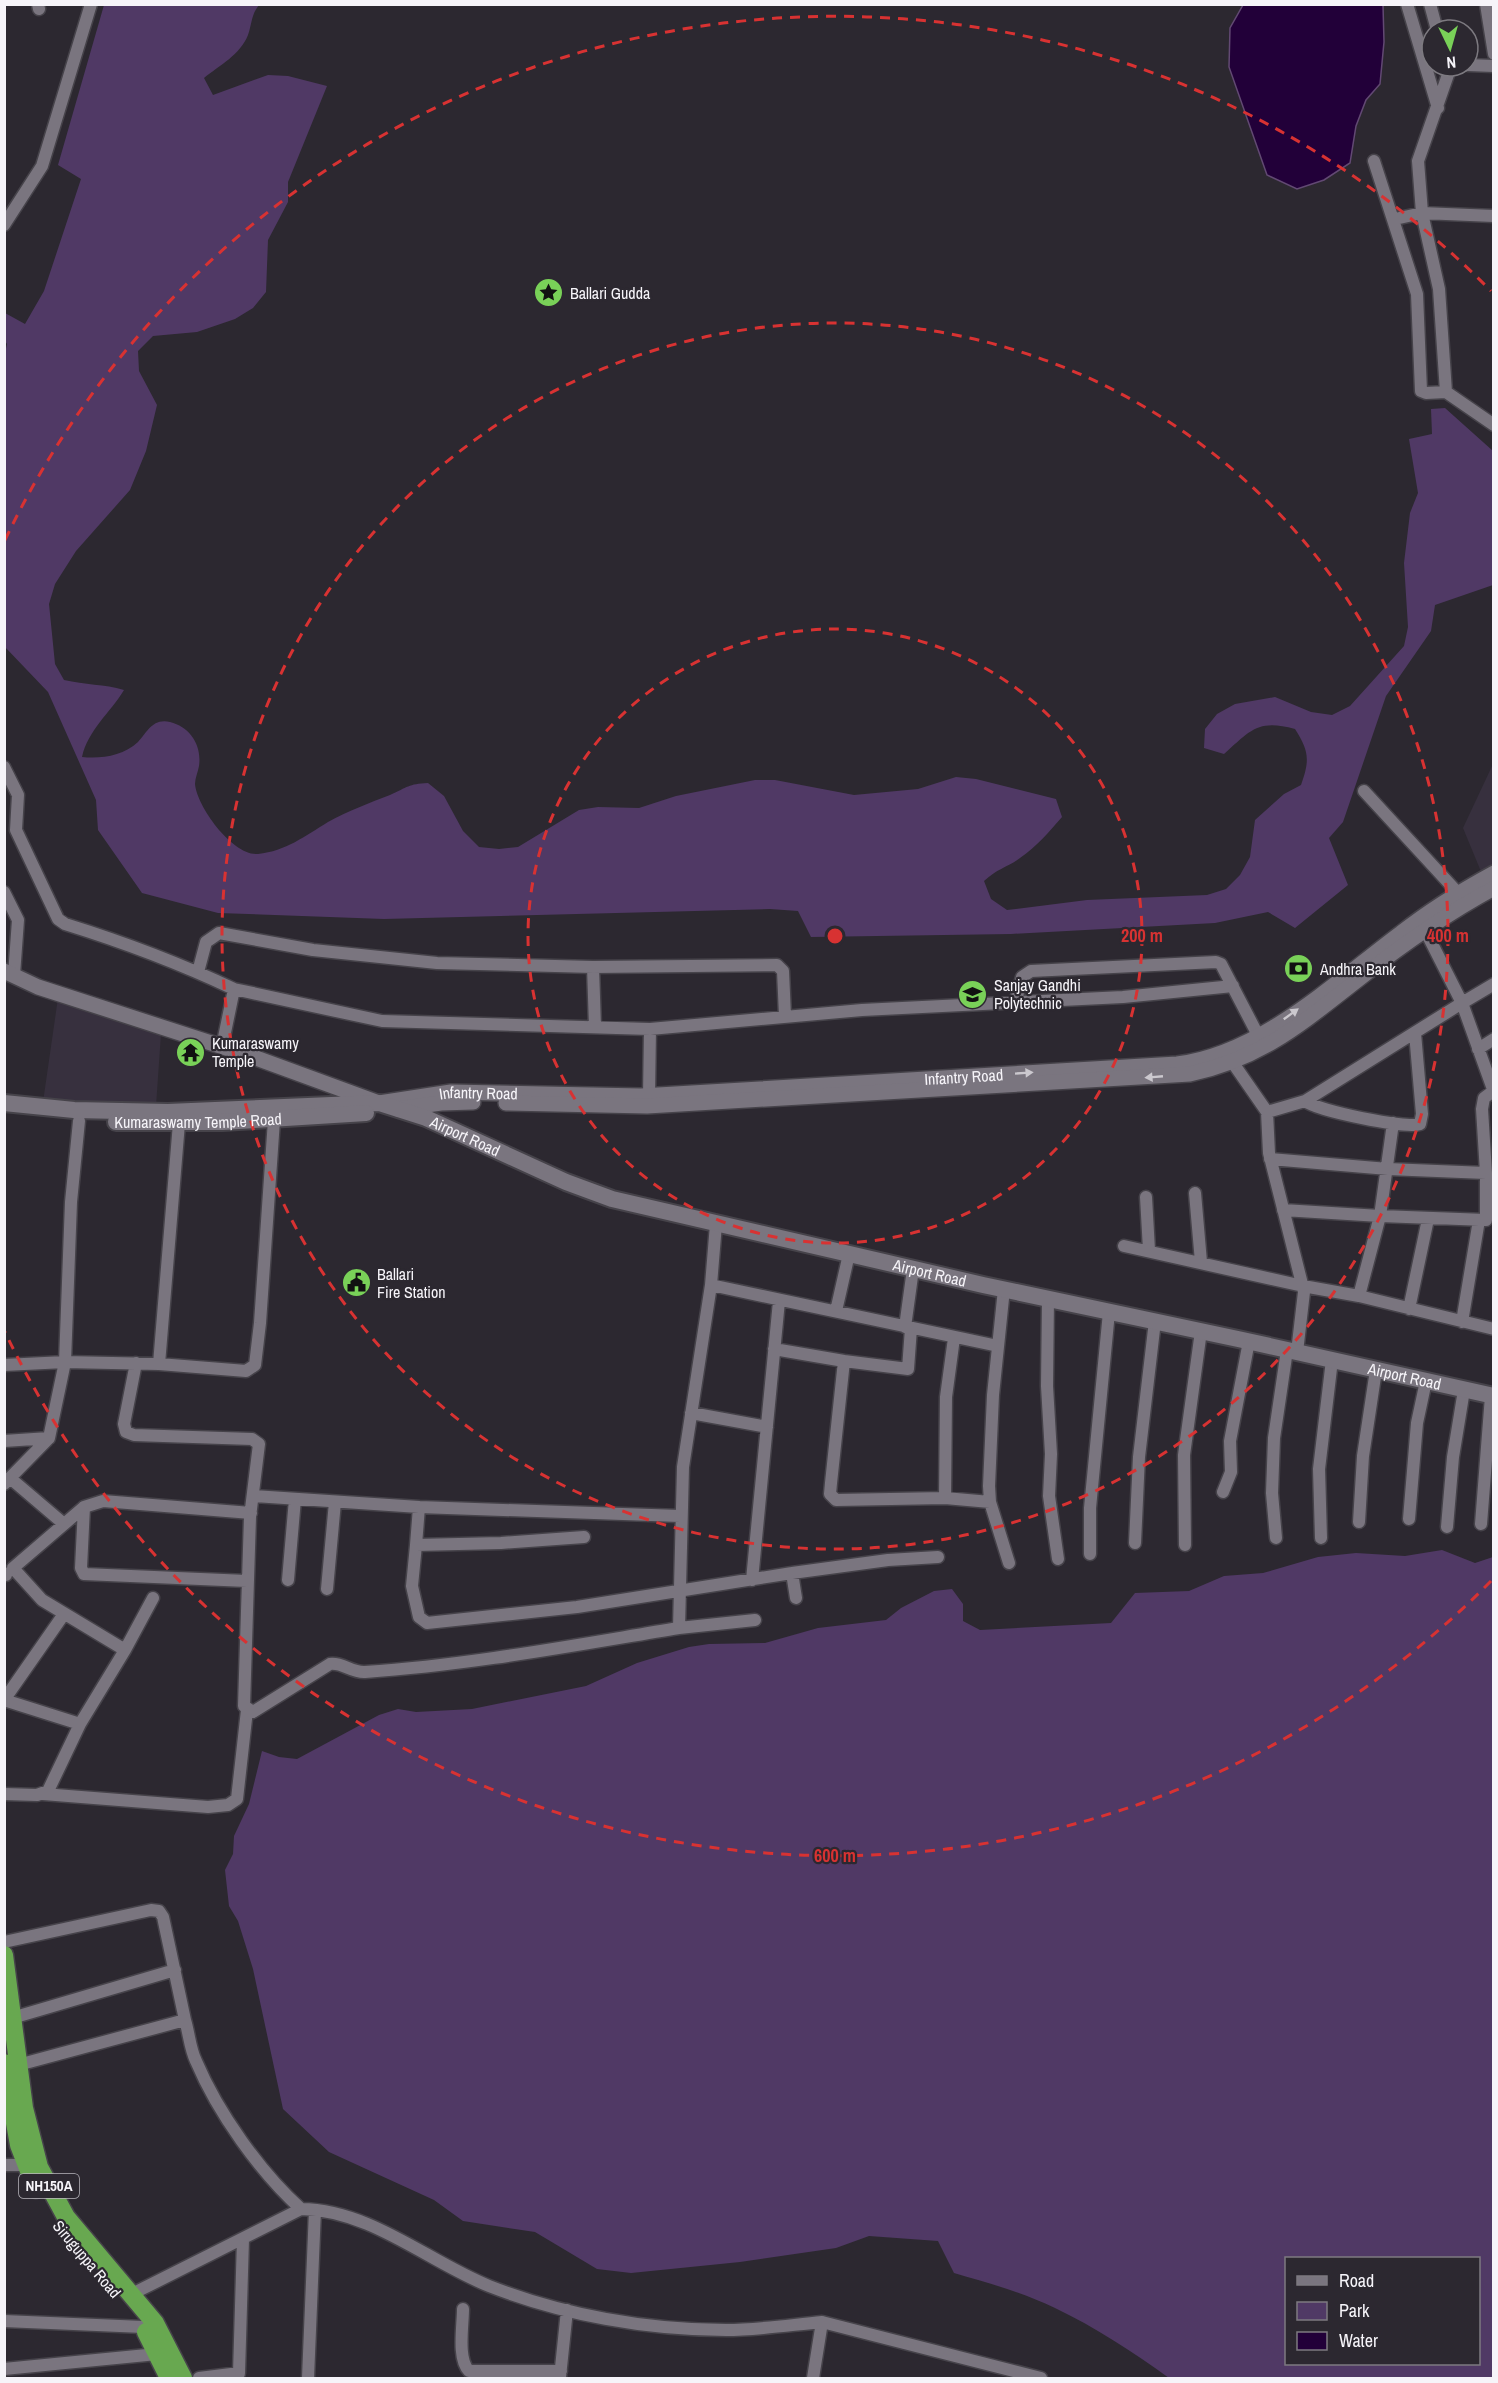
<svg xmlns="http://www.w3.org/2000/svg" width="1498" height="2383" font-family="'Archivo Narrow',sans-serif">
<rect width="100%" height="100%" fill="#2c2830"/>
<!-- built -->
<path fill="#37303e" d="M1493,764V868L1482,874L1463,828Z
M58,998L161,1034L156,1106L43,1102Z"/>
<!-- green -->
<path fill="#503965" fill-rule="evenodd" d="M104,5H259C251,15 252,24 248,35C240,55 220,65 204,78L213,95L268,75L288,76L327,86L288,182V202L268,240L266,292L253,308L235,319L197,332L153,336L138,351L139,371L157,405L146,451L130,490L76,551L55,584L49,604L55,664L64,680C85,685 104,684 124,690C110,713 88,730 82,757C101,759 123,756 138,742C147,733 152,718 170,722C190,727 202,745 199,766C198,772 195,778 195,784C197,807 233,856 258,854C286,851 305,836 328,822C348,811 369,803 390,795C408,787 408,784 428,783L444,796L463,831L479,847L499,849L518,847L579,810L598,807L639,808L676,796L755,780H775L854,795L918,789L956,777L976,779L1056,799L1062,817C1049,832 1037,846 1020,858C1006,868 998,868 984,881L991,899L1007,910L1087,900L1207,895L1226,889L1240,875L1250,857L1255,820L1284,794L1301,785C1310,760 1309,751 1295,729C1258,719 1251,730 1224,754L1204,748L1205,729L1217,714L1235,704L1275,697L1311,712L1332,715L1350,706L1404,646L1408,627L1404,563L1410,513L1418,493L1409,439L1432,434L1431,409L1445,408L1493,451V585L1435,605L1431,631L1386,696L1343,822L1329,838L1348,885L1295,928L1268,912L1215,923L1011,934L811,937L798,911L770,909L384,919L218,913L142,893L98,830L96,800L48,692L4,646V358L7,344L5,341V313L25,324L44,291L81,179L58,165Z
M1442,1550L1475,1563L1493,1557V2378H1169C1133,2352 1095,2327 1055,2308C1022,2292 988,2283 954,2273L938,2241L869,2236L836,2248L740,2262L631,2273L597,2269L535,2232L463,2221L434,2200L329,2152L283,2109L253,1969L238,1921L229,1906L225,1870L233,1854L234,1836L249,1804L262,1751L279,1757L297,1759L379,1715L398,1709L416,1712L472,1709L586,1686L637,1663L689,1647L709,1644L765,1643L818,1628L886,1620L901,1608L934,1591L952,1589L963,1604V1621L980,1630L1111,1623L1135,1593L1189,1591L1224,1576L1263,1573L1318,1557L1356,1553L1405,1556ZM1286,2258H1478V2364H1286Z"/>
<!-- water -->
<path fill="#220039" stroke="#624973" stroke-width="1.5" d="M1243,5H1383L1384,42L1380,84L1366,100L1356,126L1350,163L1324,180L1297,189L1267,175L1229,67L1230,28Z"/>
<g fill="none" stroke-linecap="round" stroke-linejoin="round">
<defs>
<path id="minor" d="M38,4L39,9
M1407,4L1438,108
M1430,4L1437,30
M1486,4L1494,54
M1468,65L1494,66
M1451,66L1418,161L1422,213L1439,289L1446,392L1494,425
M1374,161L1417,294L1421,391L1426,393L1446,392
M1395,219L1422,213L1494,216
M4,225L42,166L91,4
M4,767L18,795L16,830L58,919L65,924C123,942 179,963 234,989
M1364,791L1458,893
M4,892L18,920L14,975
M1422,924L1462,1003L1494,984
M593,967L595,1027
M198,972L206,942L219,933L313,950L437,963L593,967L777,965L783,971L785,1016
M1016,1000L1022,977L1031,971L1216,962L1221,964L1261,1041
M222,1047L234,989L382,1021L650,1029
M1478,1049L1494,1039
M1233,1063L1267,1112L1305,1101L1462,1003L1494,1092
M649,1096L650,1029L862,1010L1123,997L1233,986
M1305,1101C1318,1111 1406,1129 1420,1124L1422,1114L1415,1033
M1267,1112L1269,1153L1304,1292L1297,1352
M1270,1159L1388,1169L1486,1173
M1195,1193L1201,1262
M1146,1197L1149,1250
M1283,1210L1380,1216L1393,1123
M716,1224L711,1285L998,1346
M1124,1246L1303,1286L1359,1296L1494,1329
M1004,1289L993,1395L989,1486L990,1502L1009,1563
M1359,1296L1380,1216L1486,1220V1173L1482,1109L1484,1098L1492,1092
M1048,1298L1047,1386L1051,1454L1049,1496L1058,1559
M1409,1309L1428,1219
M836,1311L849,1254
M1462,1322L1479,1220
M905,1327L913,1269
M911,1328L908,1369L844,1361L831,1483L830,1494L836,1500L945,1498L946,1397L954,1338
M774,1349L844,1361
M136,1363L124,1424L126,1432L134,1435L252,1439L259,1444L250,1517L244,1706L253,1712L330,1664C342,1662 352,1673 365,1672C470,1665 575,1645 679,1628L683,1467L711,1285
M159,1364L246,1371L255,1365L260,1323L274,1120
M4,1365L65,1362L71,1202L79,1121
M691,1413L767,1427
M4,1441L49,1438L65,1362L159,1364L179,1123
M10,1478L64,1524
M4,1484L49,1438
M1223,1492L1231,1472L1230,1441L1249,1341
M253,1496L419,1507L416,1545L501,1543L584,1537
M945,1498L990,1502
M419,1507L680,1516
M1409,1519L1417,1423L1426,1381
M1359,1522L1363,1456L1376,1370
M1481,1524L1491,1396
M1447,1527L1453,1457L1464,1390
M1276,1538L1272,1493L1274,1438L1287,1350
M1321,1538L1319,1469L1332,1360
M1135,1543L1139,1457L1155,1321
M416,1545L412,1586L419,1617L427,1623L577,1607L792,1573
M1185,1545L1184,1455L1201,1331
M1090,1554V1508L1109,1312
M4,1573L6,1575
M288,1580L295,1499
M752,1580L779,1301
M247,1581L84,1574L81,1568L84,1507L103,1501L251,1513
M327,1589L335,1502
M796,1598L792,1573L888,1560L938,1557
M679,1628L755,1620
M125,1650L153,1598
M4,1700L80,1724L125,1650L42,1600L13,1568L84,1507
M4,1700L64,1614
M4,1794L37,1795L48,1791L80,1724
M43,1794L208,1807L228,1805L237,1799L247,1710
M4,1942L151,1910L159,1911L163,1917L185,2020L18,2065
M12,2018L175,1970
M4,2165H33
M301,2209C371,2210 427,2261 489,2286C563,2315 647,2330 726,2330C758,2330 790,2325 822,2322L813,2378
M132,2294L301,2209C260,2172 218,2113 196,2061C190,2049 189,2033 185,2020
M463,2309C463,2326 457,2359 469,2371H561
M4,2321L143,2327
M822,2322L1041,2378
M4,2369L157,2354
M560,2377L567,2310
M199,2378L239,2373L243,2239
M308,2378L315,2210"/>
<g id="tertiary">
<path id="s1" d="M4,971L38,987L245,1054L379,1103L451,1092L641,1096L1177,1064C1261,1054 1335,982 1401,933C1430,910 1461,891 1494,873"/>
<path d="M506,1103L647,1106L1190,1074C1263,1058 1302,1023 1360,978C1402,945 1446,914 1494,888"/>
<path d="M398,1109L441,1103L473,1102"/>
</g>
<g id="secondary">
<path id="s2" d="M4,1103L74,1110L168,1112L379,1103L426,1118L566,1182L612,1199L983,1285L1238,1339L1494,1396"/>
<path id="s3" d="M116,1122H222L366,1113"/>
</g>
<path id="trunk" d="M4,1955L24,2108L39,2167L66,2217L155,2323L183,2378
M4,2063L19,2145L36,2189
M146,2332L169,2378"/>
</defs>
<!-- minor casing -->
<use href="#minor" stroke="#46434a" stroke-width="15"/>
<!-- tertiary casing -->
<use href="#tertiary" stroke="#46434a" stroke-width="18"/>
<!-- secondary casing -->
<use href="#secondary" stroke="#46434a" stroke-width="20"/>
<!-- trunk casing -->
<use href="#trunk" stroke="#46434a" stroke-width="21"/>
<!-- minor -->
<use href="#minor" stroke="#7a757f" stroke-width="12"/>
<!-- tertiary -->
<use href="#tertiary" stroke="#7a757f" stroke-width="15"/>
<!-- secondary -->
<use href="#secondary" stroke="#7a757f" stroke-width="16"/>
<!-- trunk -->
<use href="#trunk" stroke="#68a850" stroke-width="18"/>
</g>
<!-- one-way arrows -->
<defs><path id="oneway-solid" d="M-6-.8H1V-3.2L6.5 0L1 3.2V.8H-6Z" transform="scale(1.5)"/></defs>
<g fill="#cbc8ce">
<use href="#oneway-solid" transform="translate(1291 1014) rotate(-36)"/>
<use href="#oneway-solid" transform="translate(1024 1073) rotate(-4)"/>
<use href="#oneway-solid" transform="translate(1154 1077) rotate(175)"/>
</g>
<!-- distance rings -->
<g fill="none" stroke="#d83232" stroke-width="3" stroke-dasharray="10 8">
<circle cx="835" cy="936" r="307"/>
<circle cx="835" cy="936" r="613"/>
<path d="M1491 1581A920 920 0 0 1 5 1332M5 540A920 920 0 0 1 1491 291"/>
</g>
<!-- icons -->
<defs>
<symbol id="sight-disc" viewBox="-11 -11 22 22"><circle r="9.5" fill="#79d158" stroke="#2c2830"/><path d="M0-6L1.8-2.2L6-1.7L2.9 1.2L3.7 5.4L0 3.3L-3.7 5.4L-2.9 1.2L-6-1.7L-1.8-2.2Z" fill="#111"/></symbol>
<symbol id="bank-disc" viewBox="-11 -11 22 22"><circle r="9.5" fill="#79d158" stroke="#2c2830"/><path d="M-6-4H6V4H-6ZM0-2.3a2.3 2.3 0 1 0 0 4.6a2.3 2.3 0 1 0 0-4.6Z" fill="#111"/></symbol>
<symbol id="school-disc" viewBox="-11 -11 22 22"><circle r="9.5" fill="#79d158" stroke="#2c2830"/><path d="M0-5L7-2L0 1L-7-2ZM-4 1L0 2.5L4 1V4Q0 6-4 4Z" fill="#111"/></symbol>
<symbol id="temple-disc" viewBox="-11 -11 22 22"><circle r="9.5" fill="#79d158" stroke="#2c2830"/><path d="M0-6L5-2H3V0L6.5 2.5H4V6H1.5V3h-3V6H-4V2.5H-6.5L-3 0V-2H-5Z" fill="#111"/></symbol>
<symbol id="civic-disc" viewBox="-11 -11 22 22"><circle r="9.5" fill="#79d158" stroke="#2c2830"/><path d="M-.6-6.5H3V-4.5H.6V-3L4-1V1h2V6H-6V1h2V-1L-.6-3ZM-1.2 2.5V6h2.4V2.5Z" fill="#111"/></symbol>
</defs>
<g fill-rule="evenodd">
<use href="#sight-disc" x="532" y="276" width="33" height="33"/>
<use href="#bank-disc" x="1282" y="952" width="33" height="33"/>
<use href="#school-disc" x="956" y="978" width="33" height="33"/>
<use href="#temple-disc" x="174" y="1036" width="33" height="33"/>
<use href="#civic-disc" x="340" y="1266" width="33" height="33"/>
</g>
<g text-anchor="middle" stroke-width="4.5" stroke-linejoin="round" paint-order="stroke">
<!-- shield labels -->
<rect fill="#2c2830" stroke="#b9b7bd" stroke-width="1.5" x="19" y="2174" width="60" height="24" rx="4.5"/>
<g font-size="15" font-weight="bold" fill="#f6f4f9">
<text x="49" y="2191">NH150A</text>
</g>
<!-- poi labels -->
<g font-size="16" fill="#f6f4f9" stroke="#2c2830" text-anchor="start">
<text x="570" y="299">Ballari Gudda</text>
<text x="1320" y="975">Andhra Bank</text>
<text x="994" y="991">Sanjay Gandhi<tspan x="994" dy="18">Polytechnic</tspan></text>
<text x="212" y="1049">Kumaraswamy<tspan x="212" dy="18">Temple</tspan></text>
<text x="377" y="1280">Ballari<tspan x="377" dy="18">Fire Station</tspan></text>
</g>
<!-- street labels -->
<g font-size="16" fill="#f6f4f9" stroke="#2c2830">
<text dy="6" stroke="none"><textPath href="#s1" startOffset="984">Infantry Road</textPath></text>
<text dy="6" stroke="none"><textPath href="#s1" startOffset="498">Infantry Road</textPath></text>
<text dy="6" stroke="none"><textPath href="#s3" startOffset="82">Kumaraswamy Temple Road</textPath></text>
<text dy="6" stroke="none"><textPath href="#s2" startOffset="468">Airport Road</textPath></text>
<text dy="6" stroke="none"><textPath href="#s2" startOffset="954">Airport Road</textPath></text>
<text dy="6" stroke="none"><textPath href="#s2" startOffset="1440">Airport Road</textPath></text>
<text transform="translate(87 2259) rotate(50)" y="6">Siruguppa Road</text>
</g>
</g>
<circle cx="835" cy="936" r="9" fill="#d83232" stroke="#2c2830" stroke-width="3"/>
<g font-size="18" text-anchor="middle" font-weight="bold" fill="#d83232" stroke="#2c2830" stroke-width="4.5" stroke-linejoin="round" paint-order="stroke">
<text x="1142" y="942">200 m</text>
<text x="1448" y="942">400 m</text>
<text x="835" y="1862">600 m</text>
</g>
<!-- border -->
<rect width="1498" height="2383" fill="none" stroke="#f6f4f9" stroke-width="12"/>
<!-- legend -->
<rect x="1285" y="2257" width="195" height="108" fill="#2c2830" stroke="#7d7a80" stroke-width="1.5"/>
<rect x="1297" y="2276" width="30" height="9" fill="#7a757f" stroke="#7d7a80" stroke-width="1.5"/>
<text x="1339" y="2287" font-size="18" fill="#f6f4f9">Road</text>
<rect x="1297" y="2302" width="30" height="18" fill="#503965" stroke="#7d7a80" stroke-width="1.5"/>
<text x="1339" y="2317" font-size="18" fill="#f6f4f9">Park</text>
<rect x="1297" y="2332" width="30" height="18" fill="#220039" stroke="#7d7a80" stroke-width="1.5"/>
<text x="1339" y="2347" font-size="18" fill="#f6f4f9">Water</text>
<!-- north arrow -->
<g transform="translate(1450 48) rotate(175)"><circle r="28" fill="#2c2830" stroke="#7d7a80" stroke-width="1.5"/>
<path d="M0-4.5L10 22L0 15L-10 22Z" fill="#79d158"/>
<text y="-9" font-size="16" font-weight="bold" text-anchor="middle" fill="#f6f4f9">N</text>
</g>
</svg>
